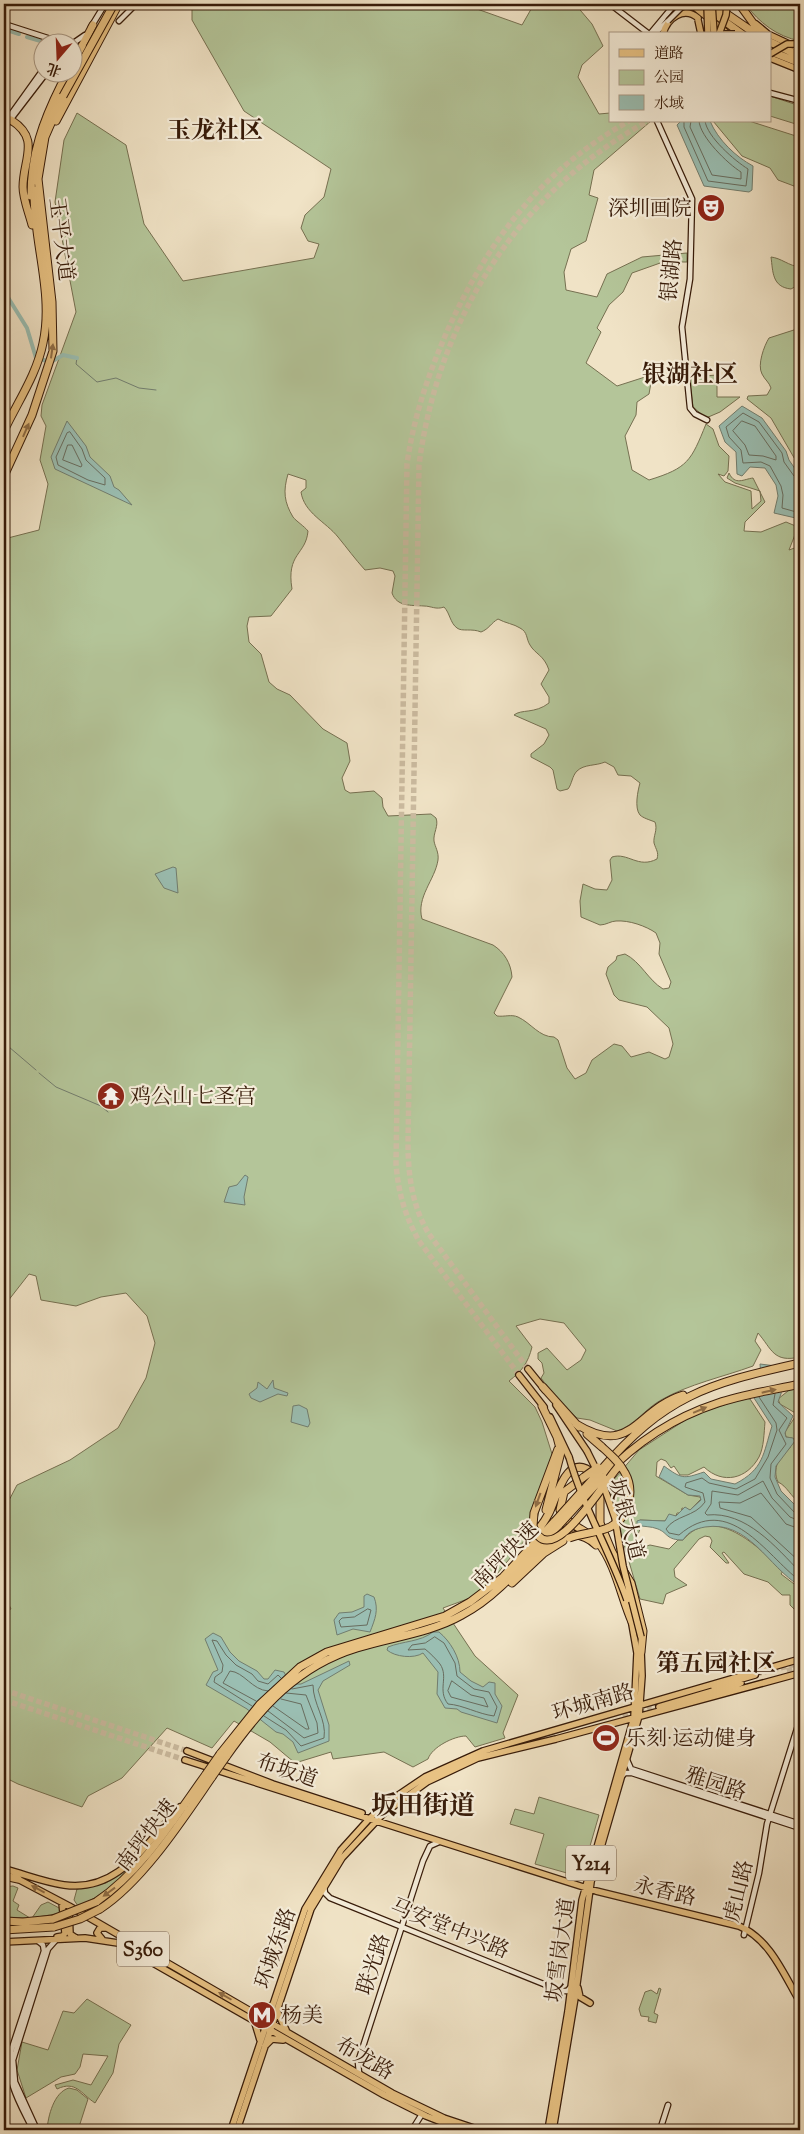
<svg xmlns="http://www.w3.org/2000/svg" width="804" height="2134" font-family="'Sorts Mill Goudy','Noto Serif SC',serif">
<rect width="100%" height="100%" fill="#f0e3c6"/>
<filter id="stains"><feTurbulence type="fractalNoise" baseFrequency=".004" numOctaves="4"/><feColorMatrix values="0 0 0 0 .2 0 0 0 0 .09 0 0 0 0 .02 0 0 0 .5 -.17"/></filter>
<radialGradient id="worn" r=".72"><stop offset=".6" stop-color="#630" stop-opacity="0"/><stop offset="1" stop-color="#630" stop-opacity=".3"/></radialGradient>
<!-- green -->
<path fill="#b4c599" stroke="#767051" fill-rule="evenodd" d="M192,4L208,8L210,4H479L477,9L522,25L534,4H575L592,24L603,46L582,65L578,77L599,114L610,113V121H651L594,170L589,195L598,198L586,241L571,249L564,272L566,290L597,297L607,274L642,257L687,253V262H663L632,273L623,292L609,305L597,328L601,332L586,363L617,386L645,377H652L649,394L637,402L636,415L625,436L632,470L649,480C688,468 691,461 706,424L713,429L719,446L729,456L728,471L724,476L718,474L725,482L751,491L752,509L761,501L760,491L735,483L727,478L729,473C735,486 744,479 753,478L765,502L745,522L744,531L761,532L786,522L798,527L789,550L800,546V1357C773,1363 772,1349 758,1333L755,1341L761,1350L753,1366C723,1377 689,1384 661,1400C645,1409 635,1425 617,1431L590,1420L577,1418L556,1398L541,1378L544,1373L542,1363L538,1359V1353L547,1348L567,1370L581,1360L586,1350L564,1323L540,1319L516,1326L532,1347C528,1363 522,1371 509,1381L535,1407L542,1422L552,1454L535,1528L492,1580L473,1597L443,1608L475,1656L518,1695L503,1733L505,1738L475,1747L466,1736C454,1736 432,1747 428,1759L413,1767L384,1752L333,1759L331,1752L295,1763L270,1742L234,1721L212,1748L167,1728L122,1778L88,1796L82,1807L18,1784L4,1777V1612L11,1609L8,1603L4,1600V1517L5,1508L17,1485L70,1460L118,1428L146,1378L155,1343L147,1316L126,1293L101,1297L76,1306L41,1300L36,1276L29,1274L4,1306V539L39,530L48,484L40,460L46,426L41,416L42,405L76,312L55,202L64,140L77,113L126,145L144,224L183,281L314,258L319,244L308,241L301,228L305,215L324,197L331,169L244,111L192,20ZM288,474L306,480V488L301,492C304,513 326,522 338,537C347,548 355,559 365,570L380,568L393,571L395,576L392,593C397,607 411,605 424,606C431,606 436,610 444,607C450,613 450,623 457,628C462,632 472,628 481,632C489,629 491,623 498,619C505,623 514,624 520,628C528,632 526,639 530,645C535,654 544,655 549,670L541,684L549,697V703C535,714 521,709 514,715L546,729L549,735L544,744L531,754V757L550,767L553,770L557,789L560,791L568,789C572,784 572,776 577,771C584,764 596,766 605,762L614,767L618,775L631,776L640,783C638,790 634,808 640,815C643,818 650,820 655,822C658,830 653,836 654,843C656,850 659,852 657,859C638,869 628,852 612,857L610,860L612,880L607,890L595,889L583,884L580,901L581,917L600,925C606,925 611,921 616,921C629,920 646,926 656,933L660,943L659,954L671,982L669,988L663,989C648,980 641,962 625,954L617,956L616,960L608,967L606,974L614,995L619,1000L647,1007L669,1028L673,1044L669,1057L665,1059L649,1052L631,1057L622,1046L614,1044L592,1060L586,1073L575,1079L567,1068L558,1040L554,1037C539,1037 531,1023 518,1017C511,1014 505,1017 497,1016L494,1013L512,977C511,963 504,952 493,945L422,919C416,897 435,880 438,860C439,852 435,847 434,841C433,833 439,826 436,818L431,814L388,816L383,807L382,798L374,791L350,793L345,790L342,778L350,761L347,743L323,729L290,695L277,689L269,682L261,654L249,642L247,626L249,617L271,616L292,589C286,553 306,555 308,531C304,526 296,521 293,517C284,502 283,491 288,474Z
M745,4H800V41C776,36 760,23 745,4Z
M770,96L800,106V195L794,186L778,180L770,168L742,156L713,121H749L796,136L799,125L770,116Z
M771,257C781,258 789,266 800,267V284L791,289C772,287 773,272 771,257Z
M800,328V468L771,418L747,399L748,396L767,395L771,388C769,382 765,380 762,374C757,365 764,346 769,338Z
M717,375V397H740L720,412L706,418L693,407L689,377Z
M800,1386V1503C791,1497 787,1486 778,1482C772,1469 779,1456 790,1448L792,1438L786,1437L785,1432L797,1414L780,1404L778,1399L793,1387Z
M745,1398L750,1399L765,1422C764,1433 764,1447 759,1457C747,1479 723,1485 704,1467L688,1475H680L674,1466L671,1468L666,1461L661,1459L657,1462L656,1476L688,1495L700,1497L701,1499L690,1510L682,1508L681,1513H677L676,1516H669L665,1521L640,1520L641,1526L634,1546L640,1548L650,1545L669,1549L678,1540H683C714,1503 759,1547 783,1571L781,1574L798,1587L800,1615L790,1605V1595H782L768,1582L744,1574L724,1552L722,1553L729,1563H726L710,1547L712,1541L710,1537L705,1536L699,1539L674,1569L675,1577L687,1585L666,1594L663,1604L640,1599L612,1504L611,1483L639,1450L693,1415Z
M539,1797L599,1815L581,1877L535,1864L544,1834L510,1824L515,1809L534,1814Z
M135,1864C117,1882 101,1897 78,1906L74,1900L77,1889L106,1883Z
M13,1886L18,1888L13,1901L19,1905L17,1910L30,1918L4,1917V1887Z
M48,1902L61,1909V1913L32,1918L41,1905Z
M659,1988L661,1989L654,2013L658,2015L656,2023L648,2021L649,2017L641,2016L639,2009L645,1992L651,1990L657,1994Z
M87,1999L131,2025L119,2044L113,2073L95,2103C81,2094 76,2080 57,2089L55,2085L73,2080L91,2085L108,2056L83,2054L80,2067L75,2074L61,2077L26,2098L17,2070L22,2042L48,2050L63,2011L74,2013Z
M69,2088L77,2090L88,2099L78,2130H47C48,2116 54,2092 69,2088Z"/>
<!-- water -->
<path fill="#9abeb2" stroke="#727d6e" d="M681,121H710C718,140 736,157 753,166L752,190L749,192L704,186L677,125Z
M742,406L762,418L786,451L789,460L800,476V519L774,513L778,496L776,485L765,468L750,467L742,476L737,474L736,452L725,442L719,426Z
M67,421L86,446L90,457L110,476L114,487L119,490L132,505L55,469L51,457Z
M173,867L176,868L178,893L164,888L155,874Z
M245,1175L248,1177L244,1197L245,1205L224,1202L229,1187L237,1185Z
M760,1364L776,1366L782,1391L778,1402L793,1416L785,1433L786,1437L793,1438L795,1441L776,1466L775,1477L781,1491L800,1510V1586C768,1567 749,1520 705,1527C695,1529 689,1531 683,1540C666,1540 668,1533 658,1529C651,1526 643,1527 637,1525V1521L640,1520L665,1521L669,1514L676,1516L685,1507L690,1510L701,1500L700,1496L688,1495L659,1477L664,1466C682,1479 683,1479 704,1472L711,1479L735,1484C764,1469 763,1454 772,1426L754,1398L761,1378Z
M273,1380L274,1388L288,1393L287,1396L278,1394L260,1402L251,1398L249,1394L257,1388L258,1382L267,1389Z
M299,1405L307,1409L310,1423L308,1427L291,1422L293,1406Z
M367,1594L374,1597C379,1610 375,1619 370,1632L353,1629L337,1635L334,1620L339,1613L352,1612L364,1607V1596Z
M433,1632H439C450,1641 460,1657 460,1672L471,1681L483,1687L489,1682L495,1683V1694L502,1706L497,1723L461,1712L457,1709L445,1708L437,1694L438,1672L423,1653C414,1659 395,1657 387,1650L388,1647C403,1641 420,1642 433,1632Z
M213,1633L221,1637L230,1652L239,1661L257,1671L264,1679H268L275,1670L284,1672C288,1680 290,1685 301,1684L349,1661L350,1665L323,1681L318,1690L329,1725V1741L298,1753L293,1742L283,1734L276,1732L247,1709L206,1685L213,1672L218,1670L205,1639Z"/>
<!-- pier -->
<path fill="#f0e3c6" d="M778,1365L784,1370L781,1383L784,1392L751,1398V1385L758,1377V1369Z"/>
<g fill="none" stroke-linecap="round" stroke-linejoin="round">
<!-- shore -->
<path stroke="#686c5e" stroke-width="1" d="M684,121V127L708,181L746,186L748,169C735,161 707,137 705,121
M691,121L690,127L712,175L741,179V172C728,164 700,137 699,121
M742,421L755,426L776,456V460L763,456L749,455L745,445L733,431Z
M70,432L82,449L86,460L105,478V485L88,480L58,465L56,457L67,433Z
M68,445H72L82,465L81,467L63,460Z
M800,478L794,476L784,462L782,453L759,422L743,413L726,427L729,437L741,450L743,463L761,462L770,466L781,486L783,495L782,508L800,513
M775,1394L773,1405L787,1418L779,1430L786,1444L771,1464L770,1478L777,1494L795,1513L800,1515
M759,1397L776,1423L777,1430L768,1457L755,1479L736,1489L709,1483L702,1478L686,1483L685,1487L703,1493L705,1502C695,1517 675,1515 666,1529L669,1533L679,1535C729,1492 765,1554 800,1581
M800,1521L790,1517L772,1498L763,1481L738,1495L712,1491L711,1504L705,1513L707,1515C746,1511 776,1547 800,1572
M800,1529L786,1524L761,1493L740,1503L719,1502L720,1508L751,1517L800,1562
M368,1609L371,1610L367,1625L341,1627L339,1621L342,1618L354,1617Z
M435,1637L444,1643L455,1663L457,1676L474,1689L489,1692L497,1707L494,1716C478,1714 463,1705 448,1704C437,1690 449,1677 440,1664C436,1659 430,1653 425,1649L408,1650L412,1645L425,1643Z
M452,1681L471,1695L484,1698L488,1707L451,1697L448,1691Z
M256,1701L223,1683L230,1671C244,1672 252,1690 268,1691
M252,1706L214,1682L215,1677L222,1672L223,1665L212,1640L217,1641L226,1655L236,1665L252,1674L258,1681L268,1684L278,1675L281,1678
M273,1706L306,1729H309L301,1704L281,1699
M268,1711L304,1738L318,1733L317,1723L306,1695L286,1693
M264,1716L286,1730L301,1746L324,1738C327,1720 313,1704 313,1685L292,1689"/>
<!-- stream -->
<path stroke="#727d6e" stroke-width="1" d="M77,358L76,364L97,382L116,378L139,388L156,390
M9,1047L36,1070
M39,1073L56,1087L101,1106L108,1112"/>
<!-- river -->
<path stroke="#9abeb2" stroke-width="4" d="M4,29L19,34
M27,37L44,42
M4,291L27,328L36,358L51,362L63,355L77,358"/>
<!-- primary-tunnel -->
<path stroke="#cbbba0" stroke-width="5.5" stroke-dasharray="5.5 3" stroke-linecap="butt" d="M528,1369L429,1234C412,1206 408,1175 408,1142L419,465C438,319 518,192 648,121
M519,1375L419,1241C405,1216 398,1192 396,1163L407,464C414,415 429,372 449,327C490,238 542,170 629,121
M787,1671L800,1667
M756,1674L800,1663
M4,1690L187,1751
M4,1700L185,1760
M623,1717L652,1709"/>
<defs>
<path id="secondary" d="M610,4L649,34
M119,21L136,4
M4,24L60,42
M91,27L105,4
M650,34L675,4
M654,34L668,21
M72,44L85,35
M770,93L800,101
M657,121L692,199L690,279L682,327L690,408L695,414L707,420
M4,124L42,71
M4,128L47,72
M627,1760L631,1769L800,1824
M622,1776L625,1773H632L800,1828
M324,1886L325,1893L330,1898L561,1991H567L571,1987
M744,1935L759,1873L767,1824L800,1719
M359,2073L358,2062L423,1861L430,1846L439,1842
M33,2130C21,2105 4,2079 11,2051L44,1951L43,1945L38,1941
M37,2130L15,2082L13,2060L48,1949L56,1940
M412,2130L422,2114
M660,2130L668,2105"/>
<path id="primary" d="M691,4L728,34
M756,24L768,34
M663,34C667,18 684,6 698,18
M770,35L800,49
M770,58L800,70
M528,1369L545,1390
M519,1375L544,1407
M556,1405L587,1451
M550,1417L569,1457
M714,1687L755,1675
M721,1691L741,1683
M659,1707L720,1689
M187,1751L273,1784L362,1813
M185,1760L596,1891L739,1926C770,1939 784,1975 800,2002
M4,1869C24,1874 43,1882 64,1885C120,1893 146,1842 180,1807
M14,1877L69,1906L392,2093L444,2118L480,2130
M69,1911L70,1934L76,1938
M57,1937L63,1936L65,1933L62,1903
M102,1939L97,1933L100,1928H106
M4,1942L85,1938L118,1943L384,2095L426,2116L462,2130
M578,1988L580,1997L590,2003
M277,2011L286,2030
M255,2013L272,2005
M254,2020L260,2040
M265,2046L272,2039L283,2040
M231,2130L305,1909L341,1850L369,1819L388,1802L425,1777L483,1751L800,1659
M237,2130L311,1909L342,1858L383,1814L427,1782L478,1758L556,1739L800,1673
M548,2130L568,2011L582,1900L634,1717L637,1653L631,1619
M553,2130L575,1998L591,1882L639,1716L642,1676L641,1650"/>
<path id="highway" d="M701,4L742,34
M712,4L756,34
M740,5L761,34
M770,42L800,56
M82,46L93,25
M770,51L800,63
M63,90L72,72
M11,120C41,139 23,159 23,187C23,199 29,213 32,225
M56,121L116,9
M31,196C31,154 43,121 61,85
M4,431C17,403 37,374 43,343C54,293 33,241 34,190
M4,476L32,415L53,351L52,302L38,179L45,137L63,96
M543,1387L579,1427
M542,1406L557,1437L561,1452L546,1510
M576,1424C632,1458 635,1410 683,1395
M587,1434L602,1447
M600,1471C665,1396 706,1384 800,1363
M584,1477L564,1492L560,1510C566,1525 588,1530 598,1542C616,1565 621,1597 632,1622
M603,1477C635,1443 675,1417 718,1403C744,1394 773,1390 800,1384
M600,1489V1523L612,1552L631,1583L643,1631L641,1652
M533,1526L534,1513L558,1449
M533,1536C539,1529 545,1521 549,1513C557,1497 566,1450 594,1474
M533,1559C550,1540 574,1524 596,1545
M512,1583L544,1553L563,1541
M220,1754L260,1704L300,1667L327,1652L445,1616L470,1602L503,1577L555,1521
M226,1757C261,1707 298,1666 357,1648C392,1637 430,1633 462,1615C502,1594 528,1556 559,1525
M4,1876L18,1879
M96,1902C143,1870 173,1820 206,1774
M100,1909C143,1881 183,1819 212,1777
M4,1921L23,1922L53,1919
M4,1930L54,1927"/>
</defs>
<!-- secondary casing -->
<use href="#secondary" stroke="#371b09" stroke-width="7"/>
<!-- primary casing -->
<use href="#primary" stroke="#371b09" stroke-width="8"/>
<!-- highway casing -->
<use href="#highway" stroke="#371b09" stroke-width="9"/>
<!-- secondary -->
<use href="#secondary" stroke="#f5edda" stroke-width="4.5"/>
<!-- primary -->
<use href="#primary" stroke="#e8c283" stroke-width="5.5"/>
<!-- highway -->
<use href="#highway" stroke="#e8c283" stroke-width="7"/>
<defs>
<path id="secondary-bridge" d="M668,21L685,4"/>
<path id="primary-bridge" d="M707,4L708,34
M712,4L714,34
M698,20L701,34
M719,34L726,15L727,4
M724,34H735
M770,54L787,44H800
M587,1451L597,1471
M569,1457C583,1507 610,1551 627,1600
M603,1484L615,1518L623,1566L641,1637"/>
<path id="highway-bridge" d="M72,64L82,46
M63,96L114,4
M584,1477L598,1467
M555,1521L600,1471
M559,1525L603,1477
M533,1526C550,1576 606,1478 619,1466
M569,1538C582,1533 597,1533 610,1527C629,1518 635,1491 625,1473C620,1463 611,1455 602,1447
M206,1774L220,1754
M212,1777L226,1757
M53,1919L96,1902
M54,1927L80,1919L100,1909"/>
</defs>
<!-- secondary-bridge casing -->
<use href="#secondary-bridge" stroke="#371b09" stroke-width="7" stroke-linecap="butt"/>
<!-- primary-bridge casing -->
<use href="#primary-bridge" stroke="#371b09" stroke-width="8" stroke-linecap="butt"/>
<!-- highway-bridge casing -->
<use href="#highway-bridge" stroke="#371b09" stroke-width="9" stroke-linecap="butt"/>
<!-- secondary-bridge -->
<use href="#secondary-bridge" stroke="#f5edda" stroke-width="4.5"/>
<!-- primary-bridge -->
<use href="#primary-bridge" stroke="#e8c283" stroke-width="5.5"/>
<!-- highway-bridge -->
<use href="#highway-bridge" stroke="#e8c283" stroke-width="7"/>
</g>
<!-- one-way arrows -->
<defs><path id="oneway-solid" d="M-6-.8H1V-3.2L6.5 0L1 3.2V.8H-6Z" transform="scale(1.25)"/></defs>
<g fill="#906e46">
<use href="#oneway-solid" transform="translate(52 351) rotate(-82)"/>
<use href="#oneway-solid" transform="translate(26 430) rotate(-66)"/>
<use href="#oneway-solid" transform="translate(769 1391) rotate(-13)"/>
<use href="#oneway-solid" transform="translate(700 1410) rotate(-23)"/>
<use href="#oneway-solid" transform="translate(538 1500) rotate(110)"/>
<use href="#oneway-solid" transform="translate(38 1889) rotate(-152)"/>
<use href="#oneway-solid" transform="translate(109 1892) rotate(144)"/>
<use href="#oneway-solid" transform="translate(225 1996) rotate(-150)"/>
</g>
<!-- icons -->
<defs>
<symbol id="theatre-disc" viewBox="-11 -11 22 22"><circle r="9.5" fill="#8f2418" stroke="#f5edda"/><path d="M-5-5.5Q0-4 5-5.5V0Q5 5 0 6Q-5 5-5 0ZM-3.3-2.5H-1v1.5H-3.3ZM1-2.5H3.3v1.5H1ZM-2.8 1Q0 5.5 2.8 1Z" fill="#fff"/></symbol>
<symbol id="temple-disc" viewBox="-11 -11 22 22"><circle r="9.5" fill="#8f2418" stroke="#f5edda"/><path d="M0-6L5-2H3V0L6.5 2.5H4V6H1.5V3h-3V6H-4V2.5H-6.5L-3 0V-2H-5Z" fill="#fff"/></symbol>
<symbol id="stadium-disc" viewBox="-11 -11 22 22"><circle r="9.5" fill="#8f2418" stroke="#f5edda"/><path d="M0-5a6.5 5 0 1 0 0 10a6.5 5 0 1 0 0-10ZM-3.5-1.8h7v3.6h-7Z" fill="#fff"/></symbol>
<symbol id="metro-disc" viewBox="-11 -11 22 22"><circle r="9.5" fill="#8f2418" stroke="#f5edda"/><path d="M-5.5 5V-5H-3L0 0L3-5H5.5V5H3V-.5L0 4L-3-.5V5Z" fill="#fff"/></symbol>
</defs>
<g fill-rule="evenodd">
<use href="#theatre-disc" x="695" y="192" width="32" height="32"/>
<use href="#temple-disc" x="95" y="1080" width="32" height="32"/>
<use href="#stadium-disc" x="590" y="1722" width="32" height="32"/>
<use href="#metro-disc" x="246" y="1999" width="32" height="32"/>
</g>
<g text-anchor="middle" stroke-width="4.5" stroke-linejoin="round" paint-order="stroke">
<!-- shield labels -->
<g fill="#f5edda" stroke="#705a48" stroke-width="1">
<rect x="566" y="1845.5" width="50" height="35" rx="4"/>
<rect x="117" y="1931.5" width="52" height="35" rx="4"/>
</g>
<g font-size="20" font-weight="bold" fill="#371b09">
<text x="591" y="1870">Y214</text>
<text x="143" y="1956">S360</text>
</g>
<!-- poi labels -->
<g font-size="21" fill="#371b09" stroke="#f5edda" text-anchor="start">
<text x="692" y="215" text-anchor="end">深圳画院</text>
<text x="130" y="1103">鸡公山七圣宫</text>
<text x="625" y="1745">乐刻·运动健身</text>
<text x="281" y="2022">杨美</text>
</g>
<!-- street labels -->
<g font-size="21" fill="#371b09" stroke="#f5edda">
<text transform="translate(62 239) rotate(83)" y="7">玉平大道</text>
<text transform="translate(671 270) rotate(-85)" y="7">银湖路</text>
<text transform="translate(627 1519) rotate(75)" y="7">坂银大道</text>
<text transform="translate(505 1555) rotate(-45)" y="7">南坪快速</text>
<text transform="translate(593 1702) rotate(-16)" y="7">环城南路</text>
<text transform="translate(287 1770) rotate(19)" y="7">布坂道</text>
<text transform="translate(716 1783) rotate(18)" y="7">雅园路</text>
<text transform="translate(146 1835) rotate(-52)" y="7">南坪快速</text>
<text transform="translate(665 1891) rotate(13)" y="7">永香路</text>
<text transform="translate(738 1891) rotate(-76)" y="7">虎山路</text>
<text transform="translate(450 1928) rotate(22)" y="7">马安堂中兴路</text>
<text transform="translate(275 1948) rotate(-71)" y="7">环城东路</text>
<text transform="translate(560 1950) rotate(-82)" y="7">坂雪岗大道</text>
<text transform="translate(373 1964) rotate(-72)" y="7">联光路</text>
<text transform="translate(365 2058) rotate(30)" y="7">布龙路</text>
</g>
<!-- quarter labels -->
<g font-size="24" font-weight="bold" fill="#371b09" stroke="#f5edda">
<text x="215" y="138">玉龙社区</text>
<text x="690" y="382">银湖社区</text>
<text x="716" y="1671">第五园社区</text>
</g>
<!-- district labels -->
<g font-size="26" font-weight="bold" fill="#371b09" stroke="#f5edda">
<text x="423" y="1814">坂田街道</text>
</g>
</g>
<!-- margin -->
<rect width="804" height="2134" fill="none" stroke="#f0e3c6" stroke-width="20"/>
<rect x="5" y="5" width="794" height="2124" fill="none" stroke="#371b09" stroke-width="2.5"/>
<rect x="10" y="10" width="784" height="2114" fill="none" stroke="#371b09"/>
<!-- legend -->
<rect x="609" y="32" width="162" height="90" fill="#f5edda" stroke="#a99986"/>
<rect x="619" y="49" width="25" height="8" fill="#e8c283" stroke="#a99986"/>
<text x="654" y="58" font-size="15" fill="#371b09">道路</text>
<rect x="619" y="70" width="25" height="15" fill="#b4c599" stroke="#a99986"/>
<text x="654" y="82" font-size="15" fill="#371b09">公园</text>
<rect x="619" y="95" width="25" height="15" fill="#9abeb2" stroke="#a99986"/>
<text x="654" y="108" font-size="15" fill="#371b09">水域</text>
<!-- north arrow -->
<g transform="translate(58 58) rotate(199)"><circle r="24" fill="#f5edda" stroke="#a99986"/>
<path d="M0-4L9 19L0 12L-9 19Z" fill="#8f2418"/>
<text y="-8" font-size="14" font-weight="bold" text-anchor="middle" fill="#371b09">北</text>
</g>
<rect width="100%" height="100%" filter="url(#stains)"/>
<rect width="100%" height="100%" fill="url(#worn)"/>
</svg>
